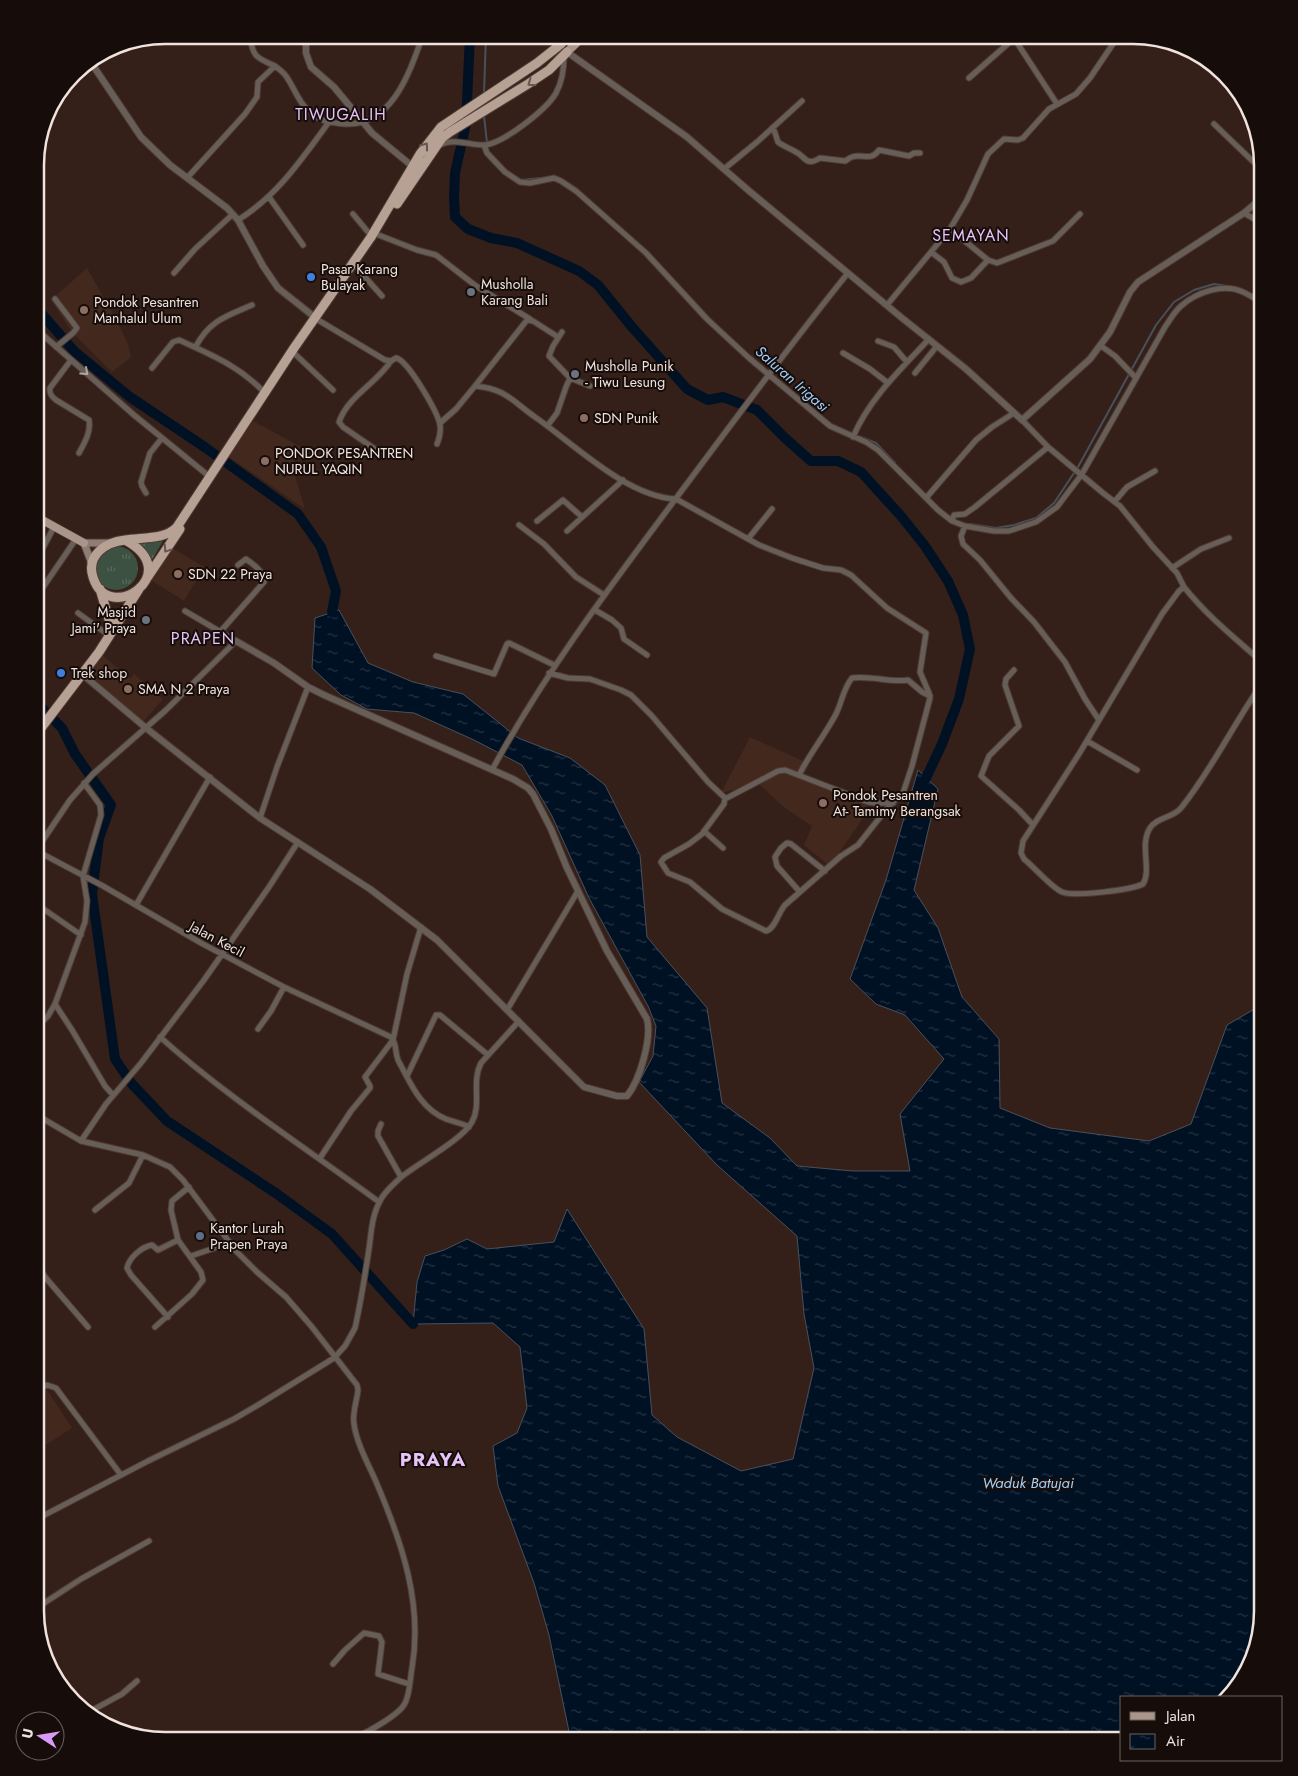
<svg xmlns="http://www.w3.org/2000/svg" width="1298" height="1776" font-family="Jost,sans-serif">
<defs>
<pattern id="park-tufts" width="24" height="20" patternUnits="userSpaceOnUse" patternTransform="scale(1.25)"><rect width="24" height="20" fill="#3c5142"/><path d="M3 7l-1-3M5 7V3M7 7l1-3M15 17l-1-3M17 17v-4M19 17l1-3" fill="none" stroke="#586a5d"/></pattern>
<pattern id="water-ripples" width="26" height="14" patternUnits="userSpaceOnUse" patternTransform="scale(1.25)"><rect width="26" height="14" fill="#001124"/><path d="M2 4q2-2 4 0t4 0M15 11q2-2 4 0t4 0" fill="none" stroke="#263343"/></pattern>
</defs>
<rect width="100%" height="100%" fill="#352019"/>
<!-- built -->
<path fill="#43281e" d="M87,268L117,321L128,344L131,357L112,372L72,332L51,300Z
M253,421L301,447L292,466L305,509L229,457Z
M172,548L204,567L184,601L151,580Z
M99,652L130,679L134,674L163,699L142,723L85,671Z
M750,737L803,761L798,775L865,798L868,811L830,866L804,845L812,826L785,808L759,784L721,793Z
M45,1387L72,1428L35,1452V1394Z"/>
<!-- park -->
<path fill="url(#park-tufts)" d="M163,541L149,565L144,550L137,543Z
M94 568a22 22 0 1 1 44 0a22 22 0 1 1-44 0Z"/>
<!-- water -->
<path fill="url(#water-ripples)" stroke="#48505c" d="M339,610L368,663L413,682L463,694L518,738L570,758L605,785L640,855L647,937L707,1008L722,1103L770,1138L797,1166L853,1171H910L900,1114L944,1059L905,1015L876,1004L850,979L886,880L918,770L938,789L914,890L938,928L962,997L999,1039L1000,1108L1050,1128L1149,1141L1191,1124L1227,1025L1263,1004V1611L1246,1676L1224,1697H1122V1741H571L549,1635L534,1583L498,1486L493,1446L517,1433L527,1408L520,1347L493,1323L413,1324L417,1282L425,1256L444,1250L467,1239L487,1249L554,1242L567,1209L644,1329L652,1415L677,1437L741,1471L793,1459L814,1368L804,1314L797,1236L717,1165L639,1082L653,1056L656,1026L648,1006L589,898L552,816L522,765L474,740L414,713L367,709L341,695L312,668L315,618Z"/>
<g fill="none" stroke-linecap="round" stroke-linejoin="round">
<!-- stream -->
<path stroke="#48505c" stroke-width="2" d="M484,93L486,35
M484,116L487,143
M521,180L551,177
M861,437L876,443L895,463
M970,524L996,528L1014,525L1036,518L1054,503L1078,467L1156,325L1174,302L1194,290L1214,284L1227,286"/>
<!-- river -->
<path stroke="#001124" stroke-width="10" d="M470,35L466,124L455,173L454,196L455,217L468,229L491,238L517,243L579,271L598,285L632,327L687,389L708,400L723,397L757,410L785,438L811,461H838L861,472L901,516L925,546L948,581L963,615L970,649L959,699L942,744L926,778
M35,306L74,351L130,397L206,448L298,514L321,547L336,591L332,612
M35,698L38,704L62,728L75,754L111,805L99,838L92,894L115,1059L132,1084L167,1121L277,1194L332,1234L413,1324"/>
<defs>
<path id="minor" d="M1012,35L1057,104
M275,66C279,69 283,72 286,76C295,89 299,104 312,114C322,122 333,123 345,124C393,126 410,71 423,35
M969,78L1018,35
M62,90L66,92
M1214,124L1263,171
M773,127L778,142C783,146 789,148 796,152C806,157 806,167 820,158L845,161C847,160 849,158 852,157C862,153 871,162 879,150L909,156L914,153H920
M39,141L41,143
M440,145C454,137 471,146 485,145C504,143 547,109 556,93C562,82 564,68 564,56
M484,145L487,153L505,172L520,182L530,183L554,178L561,181L576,191L646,253L707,319L749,358L830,426L866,442L878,450L938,510L952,521L965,526L994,531H1009L1036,522L1057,507L1082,474L1165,327C1170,320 1174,312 1181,306C1197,292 1223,283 1243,292C1250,295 1257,300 1263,304
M724,169L757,142L802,101
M187,178L245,114L257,97L258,82L275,66C256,58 252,56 250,35
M269,197L303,245
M1244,213L1263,224
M353,214L373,238
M238,220C278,195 301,160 329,122
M950,229L988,260L997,263L1053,241L1080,214
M376,234L417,250L436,255L476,286L530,319
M931,252L944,262L952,278L961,282L971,278L988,260
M355,266L382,296
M174,273L195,249L233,214
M55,299L77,328L73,333L56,347
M887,305L950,229L967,200L988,154L1004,139L1018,140L1023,138L1049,109L1076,94L1090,78L1119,35
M318,320L385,360L391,361L396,358C408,360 438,413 440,425C441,431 439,439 437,444
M35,328L134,415L210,477
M878,341L894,347L907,362
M196,346C210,320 227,316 252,305
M1101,346L1115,356L1136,378
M843,353L870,369L888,383
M295,354L333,390
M71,360L50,388C49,394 52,397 56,400L89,420C91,432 85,442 79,453
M152,368L173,342L179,340C212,355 239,366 265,393
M915,373L937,346
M570,378L590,386
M475,386L527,320L533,321L558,337
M1022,420L1048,447L1103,493L1120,506L1153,547L1177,573L1184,587L1179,591L1162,614L1079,754L1023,841L1021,853L1024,859C1034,867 1052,888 1062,892C1074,897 1131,890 1143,884C1152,870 1139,845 1150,828C1157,817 1173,818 1181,808C1213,768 1234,723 1263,682
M440,423L456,409L475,386C506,389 511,400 535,417C574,444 627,497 676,499L759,545L792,558L823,568L841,570L851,575L887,608L926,633L920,672L929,693L930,698L912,766L903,793L889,806L858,845L841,856L785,905C778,913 775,929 766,931L722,909L690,882L668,873L661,862L664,858L689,844L702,834L724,804L725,798L708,782L652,716L631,695L621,690L590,679L568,678L549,673
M548,425L557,413L566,387L570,378L549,356L553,346L562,332
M853,437C869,399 901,369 929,339
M385,456L343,427L339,422C348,396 377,383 391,361
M146,493L142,486L141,482L150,453L162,438
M926,498L976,440L992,427L1014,413
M1115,501L1127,487L1155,471
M537,521L563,500L582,517
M952,521L954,515L965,514L975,507L1048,447
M519,525L544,544L576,577L604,595
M965,526L961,536L963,544L980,560L1011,598L1034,622L1065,662L1085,699L1099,720
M567,531L623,480
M748,539L772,509
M35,563L54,527
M1172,568L1201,549L1229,538
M1184,587C1208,617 1235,638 1263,663
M35,599L76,539
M595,610L612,620L621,628L624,639L647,655
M78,613L107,634
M220,632L264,582C264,571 254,565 246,559L238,565
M436,656L494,674L507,644L509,643L554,665
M1014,670L1006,679L1005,685L1019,726L989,756L981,776L1019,810L1033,825
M1087,741L1137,770
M492,770C544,674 609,588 674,501C731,425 788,347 848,273
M799,775C810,753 825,735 836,714C842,702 843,689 852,678C871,675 889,683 908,680L922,692L930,696
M725,799L778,771L785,770L868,802L875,803H893
M260,818L277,767L308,687
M704,831L723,848
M35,850L103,886L201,943L284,987L393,1038
M35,876L39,846L70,800L93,774L166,710L236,641L185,611
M800,892L777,866L775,857L781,848L787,843L791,844L825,871
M35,903L81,935
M136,905L210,777
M55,1004L72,1030L105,1086L113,1095
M507,1010L578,891
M35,1017L41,1023
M35,1029L48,1016L55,1004L85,922L87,901L83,876L101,815L100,805L84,783
M258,1029L271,1011L284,987
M160,1037C228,1098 306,1148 379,1202
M393,1040C397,1047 395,1055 399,1062C411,1084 421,1109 446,1119C454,1122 462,1123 469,1127
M407,1076L436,1015H440L488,1055
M35,1114L81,1141L143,1155L170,1167L183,1180L236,1251L257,1272L286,1297L312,1327L357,1385L358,1390C357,1401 352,1413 354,1424C357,1445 369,1465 377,1484C402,1543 423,1604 412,1668C410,1679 410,1696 404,1705C396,1717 360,1737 346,1741
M381,1124L378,1131V1136L401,1177
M81,1141L106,1104L141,1063L204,980L269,887L298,842
M320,1158L351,1111L370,1088V1086L365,1077L393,1040L407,974L421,927
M95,1210L129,1183L143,1155
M191,1256L229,1243
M35,1260L45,1277L88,1327
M168,1317L131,1275L127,1268C129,1258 141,1247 152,1245L158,1250L178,1240
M155,1327L192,1294L203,1280L201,1272L178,1240L171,1210L172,1201L189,1187
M35,1391L47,1385L56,1388L121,1475
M35,1520L148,1461L234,1419L258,1405L334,1358L345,1346L355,1328C361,1302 365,1275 369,1249C371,1234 372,1215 380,1201C384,1192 393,1185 400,1178C418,1163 461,1141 472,1122C482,1104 471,1082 481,1063L519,1021
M35,1609L81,1579L149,1541
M333,1664L345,1650L364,1633L379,1636L382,1642L378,1674L409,1684
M89,1712L122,1694L137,1681"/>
<path id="tertiary" d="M306,35V53L311,67L334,87L372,133L412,166
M567,52L687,137L748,190L902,318L966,369L1022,420L1090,359L1110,332L1130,292L1138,282L1244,213L1263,197
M90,61L141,137L170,165L227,208L238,220L263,266L278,288L317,319
M82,674L146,728L260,818L370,889L437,940L584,1087L617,1096H627C640,1080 652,1038 647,1019L607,951L567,868L551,829L533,794L528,788L513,779L324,695L308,687L274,663L236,641"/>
<path id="secondary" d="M92,564L84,543H109"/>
<path id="primary" d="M567,52L585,35
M35,516L84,543"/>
<path id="trunk" d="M397,204L442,138L450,132L528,84L549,70L567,52
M125,540C142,537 165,540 177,527L294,348L371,237L420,154L441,127L537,63L561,44L564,35
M125,540C187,573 108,627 93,577C86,555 106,542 125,540Z
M147,578L180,529
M100,589L110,623L108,632
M35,736L99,652L139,589"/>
</defs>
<!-- minor casing -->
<use href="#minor" stroke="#4f3b34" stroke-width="7"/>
<!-- tertiary casing -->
<use href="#tertiary" stroke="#4f3b34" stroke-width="8"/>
<!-- secondary casing -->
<use href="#secondary" stroke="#4f3b34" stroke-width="9"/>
<!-- primary casing -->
<use href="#primary" stroke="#4f3b34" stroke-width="9"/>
<!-- trunk casing -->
<use href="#trunk" stroke="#4f3b34" stroke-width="11"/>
<!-- minor -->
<use href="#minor" stroke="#685e58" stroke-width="5"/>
<!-- tertiary -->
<use href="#tertiary" stroke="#685e58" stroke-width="6"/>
<!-- secondary -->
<use href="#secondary" stroke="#8d7d74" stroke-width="7"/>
<!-- primary -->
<use href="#primary" stroke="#aa958a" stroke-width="8"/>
<!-- trunk -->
<use href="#trunk" stroke="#b7a094" stroke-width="9"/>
</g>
<!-- one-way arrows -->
<defs><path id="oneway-chevron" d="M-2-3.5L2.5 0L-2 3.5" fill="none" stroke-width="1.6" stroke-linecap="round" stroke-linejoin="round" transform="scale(1.25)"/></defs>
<g stroke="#66564e">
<use href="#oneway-chevron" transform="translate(531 83) rotate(145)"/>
<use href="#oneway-chevron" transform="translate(425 146) rotate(-54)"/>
<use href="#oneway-chevron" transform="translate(167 549) rotate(124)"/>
</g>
<use stroke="#b3a7a1" href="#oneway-chevron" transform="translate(85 372) rotate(42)"/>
<!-- markers -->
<g fill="#3f7fe0" stroke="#160c09" stroke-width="2">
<circle cx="311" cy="277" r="5"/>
<circle cx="61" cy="673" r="5"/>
</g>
<g fill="#6b7280" stroke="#160c09" stroke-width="2">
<circle cx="471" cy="292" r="5"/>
<circle cx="575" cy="374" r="5"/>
<circle cx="146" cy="620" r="5"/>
</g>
<g fill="#8d6e63" stroke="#160c09" stroke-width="2">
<circle cx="84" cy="310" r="5"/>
<circle cx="584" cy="418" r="5"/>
<circle cx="265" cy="461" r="5"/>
<circle cx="178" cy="574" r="5"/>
<circle cx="128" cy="689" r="5"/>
<circle cx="823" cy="803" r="5"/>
</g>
<circle fill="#5c6f8a" stroke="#160c09" stroke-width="2" cx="200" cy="1236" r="5"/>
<g text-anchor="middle" stroke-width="4" stroke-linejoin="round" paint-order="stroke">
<!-- poi labels -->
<g font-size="14" fill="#f0e2dd" stroke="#160c09" text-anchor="start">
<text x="321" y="274">Pasar Karang<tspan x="321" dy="16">Bulayak</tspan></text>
<text x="481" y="289">Musholla<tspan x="481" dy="16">Karang Bali</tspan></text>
<text x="94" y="307">Pondok Pesantren<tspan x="94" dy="16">Manhalul Ulum</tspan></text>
<text x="585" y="371">Musholla Punik<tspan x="585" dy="16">- Tiwu Lesung</tspan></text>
<text x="594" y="423">SDN Punik</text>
<text x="275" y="458">PONDOK PESANTREN<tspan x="275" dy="16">NURUL YAQIN</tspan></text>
<text x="188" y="579">SDN 22 Praya</text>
<text x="136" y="617" text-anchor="end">Masjid<tspan x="136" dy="16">Jami' Praya</tspan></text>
<text x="71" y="678">Trek shop</text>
<text x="138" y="694">SMA N 2 Praya</text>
<text x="833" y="800">Pondok Pesantren<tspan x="833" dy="16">At- Tamimy Berangsak</tspan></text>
<text x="210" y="1233">Kantor Lurah<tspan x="210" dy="16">Prapen Praya</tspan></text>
</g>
<!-- street labels -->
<g font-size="14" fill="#f0e2dd" stroke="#160c09">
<text transform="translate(217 939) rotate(28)" y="5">Jalan Kecil</text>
</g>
<!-- water labels -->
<g font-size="15" font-style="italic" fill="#a0d0fb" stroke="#160c09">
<text transform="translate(792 379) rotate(41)" y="5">Saluran Irigasi</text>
<text x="1028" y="1488">Waduk Batujai</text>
</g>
<!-- quarter labels -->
<g font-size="16" letter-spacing="1" fill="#e6c4f8" stroke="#160c09">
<text x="341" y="120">TIWUGALIH</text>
<text x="971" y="241">SEMAYAN</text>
<text x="203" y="644">PRAPEN</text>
</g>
<!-- district labels -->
<g font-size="19" font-weight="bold" letter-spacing="1" fill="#e6c4f8" stroke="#160c09">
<text x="433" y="1466">PRAYA</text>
</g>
</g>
<!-- crop -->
<path d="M0 0H1298V1776H0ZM165 44H1133A121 121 0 0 1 1254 165V1611A121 121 0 0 1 1133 1732H165A121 121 0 0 1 44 1611V165A121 121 0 0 1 165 44Z" fill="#160c09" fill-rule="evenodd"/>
<path fill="none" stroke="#f0e2dd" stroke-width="2.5" d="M165 44H1133A121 121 0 0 1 1254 165V1611A121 121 0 0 1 1133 1732H165A121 121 0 0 1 44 1611V165A121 121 0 0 1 165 44Z"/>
<!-- legend -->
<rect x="1120" y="1696" width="162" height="65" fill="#160c09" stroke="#6d625e"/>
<rect x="1130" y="1712" width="25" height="8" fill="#aa958a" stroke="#6d625e"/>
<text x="1166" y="1721" font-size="15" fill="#f0e2dd">Jalan</text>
<rect x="1130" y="1734" width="25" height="15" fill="url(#water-ripples)" stroke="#6d625e"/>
<text x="1166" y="1746" font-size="15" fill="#f0e2dd">Air</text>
<!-- north arrow -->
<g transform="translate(40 1736) rotate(282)"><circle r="24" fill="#160c09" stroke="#6d625e"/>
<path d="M0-4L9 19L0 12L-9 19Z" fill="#d99af7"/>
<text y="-8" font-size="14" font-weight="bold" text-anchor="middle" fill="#f0e2dd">U</text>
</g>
</svg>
